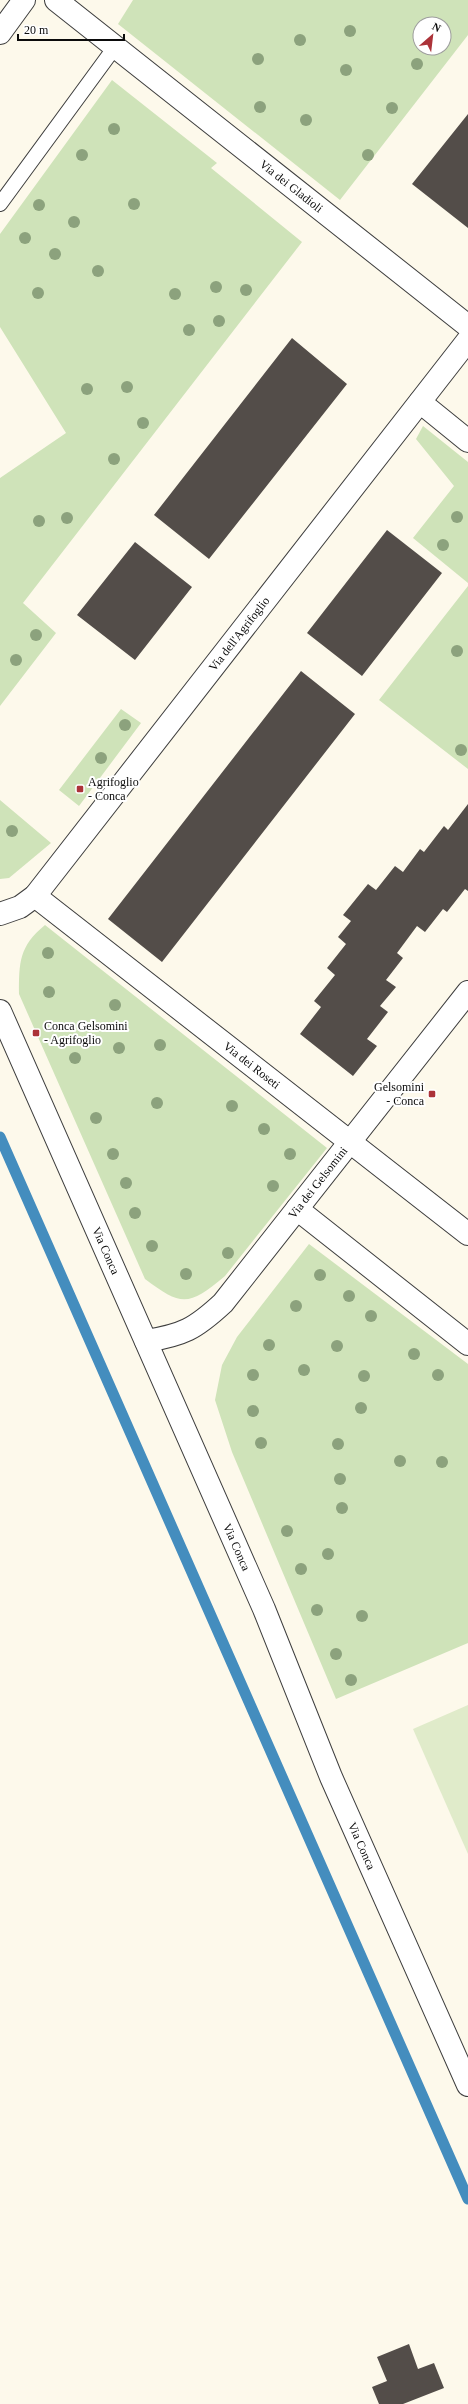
<svg xmlns="http://www.w3.org/2000/svg" width="468" height="2404" font-family="'Times New Roman',serif">
<rect width="100%" height="100%" fill="#fdf9eb"/>
<!-- green -->
<path fill="#cfe3b9" fill-rule="evenodd" d="M133,0H468V35L340,200L118,24ZM420,24H444V48H420Z
M112,80L217,163L211,168L302,242L23,603L56,633L0,706V478L66,433L0,327V234Z
M423,426L468,462V583L413,538L454,486L416,439Z
M468,586V769L379,700Z
M121,709L141,723L79,806L59,790Z
M0,800L51,843L9,878L0,879Z
M45,925L327,1148L225,1276C189,1306 182,1307 145,1279L19,994C19,963 19,946 45,925Z
M309,1244L468,1364V1643L336,1699L232,1452L215,1400L222,1365L237,1337Z"/>
<!-- pitch -->
<path fill="#e0ebca" d="M468,1705V1854L413,1729Z"/>
<g fill="none" stroke-linecap="round" stroke-linejoin="round">
<!-- stream -->
<path stroke="#448dbe" stroke-width="11" d="M0,1137L468,2199"/>
</g>
<!-- building -->
<path fill="#534d49" d="M468,114V228L412,184Z
M292,338L347,384L209,559L154,515Z
M387,530L442,573L362,676L307,633Z
M135,542L192,587L135,660L77,615Z
M301,671L355,714L162,962L108,919Z
M468,804V891L465,889L447,912L443,909L425,932L417,926L397,953L403,958L386,980L396,987L380,1006L388,1012L367,1039L377,1046L353,1076L300,1034L321,1007L314,1001L335,975L327,968L346,944L338,937L351,921L343,915L368,884L376,890L395,866L403,872L420,849L424,852L444,826L448,830Z
M409,2344L418,2369L434,2363L444,2388L403,2404H379L372,2387L387,2381L377,2357Z"/>
<g fill="none" stroke-linecap="round" stroke-linejoin="round">
<defs>
<path id="service" d="M0,204L115,47"/>
<g id="minor">
<path id="s1" d="M56,0L468,326"/>
<path d="M0,33L24,0"/>
<path d="M420,402L468,441"/>
<path id="s2" d="M35,896L468,1234"/>
<path id="s3" d="M0,914L20,907L35,896L468,340"/>
<path id="s4" d="M0,1011L264,1609L331,1777L468,2085"/>
<path d="M297,1209L468,1344"/>
<path id="s5" d="M146,1341C183,1335 195,1329 223,1303L468,992"/>
</g>
</defs>
<!-- service casing -->
<use href="#service" stroke="#3e3e3e" stroke-width="16"/>
<!-- minor casing -->
<use href="#minor" stroke="#3e3e3e" stroke-width="24"/>
<!-- service -->
<use href="#service" stroke="#fff" stroke-width="14"/>
<!-- minor -->
<use href="#minor" stroke="#fff" stroke-width="22"/>
</g>
<!-- trees -->
<g fill="#8ca27d">
<circle cx="350" cy="31" r="6"/>
<circle cx="300" cy="40" r="6"/>
<circle cx="258" cy="59" r="6"/>
<circle cx="417" cy="64" r="6"/>
<circle cx="346" cy="70" r="6"/>
<circle cx="260" cy="107" r="6"/>
<circle cx="392" cy="108" r="6"/>
<circle cx="306" cy="120" r="6"/>
<circle cx="114" cy="129" r="6"/>
<circle cx="82" cy="155" r="6"/>
<circle cx="368" cy="155" r="6"/>
<circle cx="134" cy="204" r="6"/>
<circle cx="39" cy="205" r="6"/>
<circle cx="74" cy="222" r="6"/>
<circle cx="25" cy="238" r="6"/>
<circle cx="55" cy="254" r="6"/>
<circle cx="98" cy="271" r="6"/>
<circle cx="216" cy="287" r="6"/>
<circle cx="246" cy="290" r="6"/>
<circle cx="38" cy="293" r="6"/>
<circle cx="175" cy="294" r="6"/>
<circle cx="219" cy="321" r="6"/>
<circle cx="189" cy="330" r="6"/>
<circle cx="127" cy="387" r="6"/>
<circle cx="87" cy="389" r="6"/>
<circle cx="143" cy="423" r="6"/>
<circle cx="114" cy="459" r="6"/>
<circle cx="457" cy="517" r="6"/>
<circle cx="67" cy="518" r="6"/>
<circle cx="39" cy="521" r="6"/>
<circle cx="443" cy="545" r="6"/>
<circle cx="36" cy="635" r="6"/>
<circle cx="457" cy="651" r="6"/>
<circle cx="16" cy="660" r="6"/>
<circle cx="125" cy="725" r="6"/>
<circle cx="461" cy="750" r="6"/>
<circle cx="101" cy="758" r="6"/>
<circle cx="12" cy="831" r="6"/>
<circle cx="48" cy="953" r="6"/>
<circle cx="49" cy="992" r="6"/>
<circle cx="115" cy="1005" r="6"/>
<circle cx="160" cy="1045" r="6"/>
<circle cx="119" cy="1048" r="6"/>
<circle cx="75" cy="1058" r="6"/>
<circle cx="157" cy="1103" r="6"/>
<circle cx="232" cy="1106" r="6"/>
<circle cx="96" cy="1118" r="6"/>
<circle cx="264" cy="1129" r="6"/>
<circle cx="113" cy="1154" r="6"/>
<circle cx="290" cy="1154" r="6"/>
<circle cx="126" cy="1183" r="6"/>
<circle cx="273" cy="1186" r="6"/>
<circle cx="135" cy="1213" r="6"/>
<circle cx="152" cy="1246" r="6"/>
<circle cx="228" cy="1253" r="6"/>
<circle cx="186" cy="1274" r="6"/>
<circle cx="320" cy="1275" r="6"/>
<circle cx="349" cy="1296" r="6"/>
<circle cx="296" cy="1306" r="6"/>
<circle cx="371" cy="1316" r="6"/>
<circle cx="269" cy="1345" r="6"/>
<circle cx="337" cy="1346" r="6"/>
<circle cx="414" cy="1354" r="6"/>
<circle cx="304" cy="1370" r="6"/>
<circle cx="253" cy="1375" r="6"/>
<circle cx="438" cy="1375" r="6"/>
<circle cx="364" cy="1376" r="6"/>
<circle cx="361" cy="1408" r="6"/>
<circle cx="253" cy="1411" r="6"/>
<circle cx="261" cy="1443" r="6"/>
<circle cx="338" cy="1444" r="6"/>
<circle cx="400" cy="1461" r="6"/>
<circle cx="442" cy="1462" r="6"/>
<circle cx="340" cy="1479" r="6"/>
<circle cx="342" cy="1508" r="6"/>
<circle cx="287" cy="1531" r="6"/>
<circle cx="328" cy="1554" r="6"/>
<circle cx="301" cy="1569" r="6"/>
<circle cx="317" cy="1610" r="6"/>
<circle cx="362" cy="1616" r="6"/>
<circle cx="336" cy="1654" r="6"/>
<circle cx="351" cy="1680" r="6"/>
</g>
<!-- markers -->
<g fill="#ac3339" stroke="#fff" stroke-width="1.5">
<rect x="76" y="785" width="8" height="8" rx="2"/>
<rect x="32" y="1029" width="8" height="8" rx="2"/>
<rect x="428" y="1090" width="8" height="8" rx="2"/>
</g>
<g text-anchor="middle" stroke-width="4" stroke-linejoin="round" paint-order="stroke">
<!-- street labels -->
<g font-size="12" fill="#0b0b0b" stroke="#fff">
<text dy="4" stroke="none"><textPath href="#s1" startOffset="300">Via dei Gladioli</textPath></text>
<text dy="4" stroke="none"><textPath href="#s3" startOffset="372">Via dell'Agrifoglio</textPath></text>
<text dy="4" stroke="none"><textPath href="#s2" startOffset="275">Via dei Roseti</textPath></text>
<text dy="4" stroke="none"><textPath href="#s5" startOffset="241">Via dei Gelsomini</textPath></text>
<text dy="4" stroke="none"><textPath href="#s4" startOffset="262">Via Conca</textPath></text>
<text dy="4" stroke="none"><textPath href="#s4" startOffset="586">Via Conca</textPath></text>
<text dy="4" stroke="none"><textPath href="#s4" startOffset="910">Via Conca</textPath></text>
</g>
<!-- poi labels -->
<g font-size="12" fill="#0b0b0b" stroke="#fff" text-anchor="start">
<text x="88" y="786">Agrifoglio<tspan x="88" dy="14">- Conca</tspan></text>
<text x="44" y="1030">Conca Gelsomini<tspan x="44" dy="14">- Agrifoglio</tspan></text>
<text x="424" y="1091" text-anchor="end">Gelsomini<tspan x="424" dy="14">- Conca</tspan></text>
</g>
</g>
<!-- north arrow -->
<g transform="translate(432 36) rotate(28)"><circle r="19" fill="#ffffff" stroke="#9d9d9d"/>
<path d="M0-3L7 15L0 10L-7 15Z" fill="#ac3339"/>
<text y="-6" font-size="11" font-weight="bold" text-anchor="middle" fill="#0b0b0b">N</text>
</g>
<!-- scale -->
<path d="M18 34v6h106v-6" fill="none" stroke="#0b0b0b" stroke-width="2"/>
<text x="24" y="34" font-size="12" fill="#0b0b0b" stroke="#ffffff" stroke-width="3" paint-order="stroke">20 m</text>
</svg>
